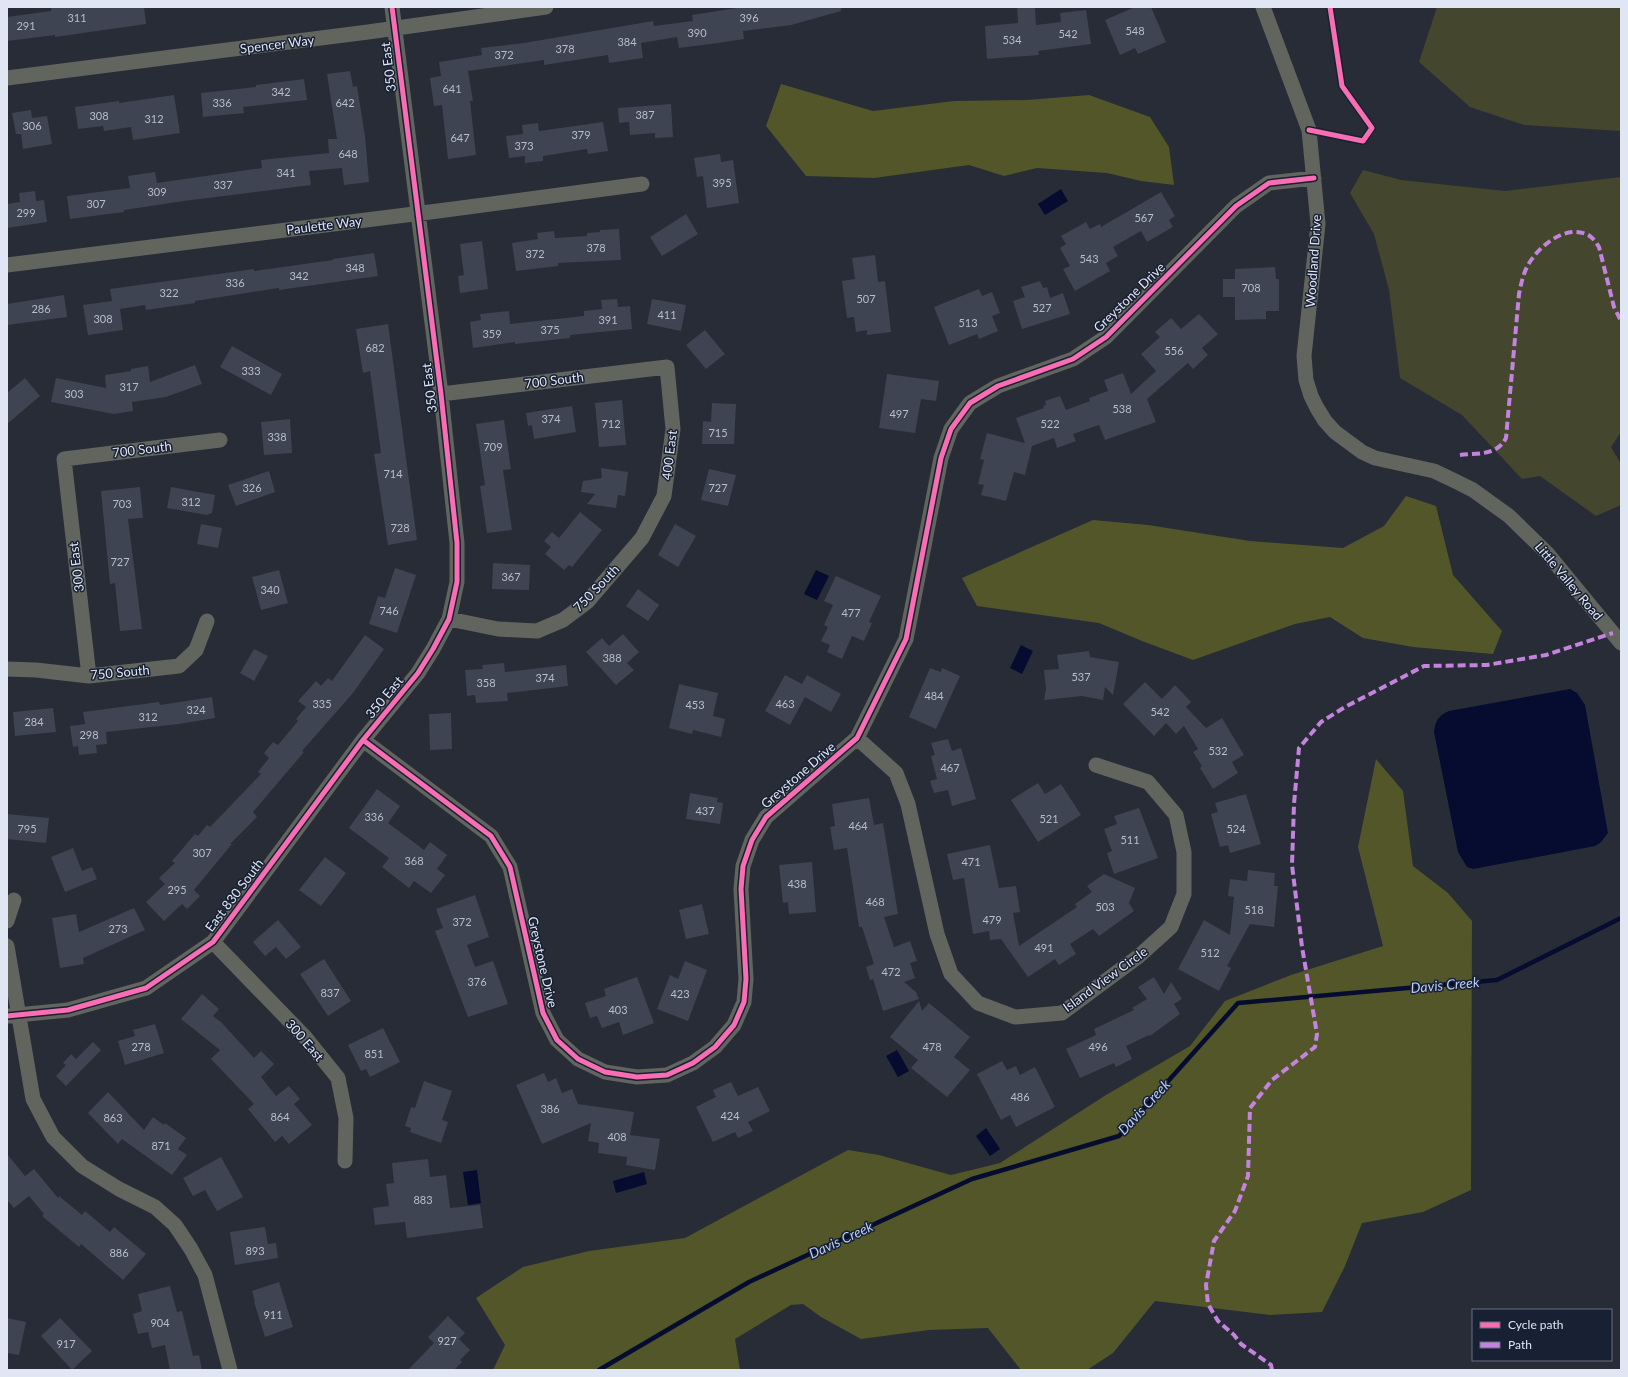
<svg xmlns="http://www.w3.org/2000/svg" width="1628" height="1377" font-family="Lato,sans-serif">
<rect width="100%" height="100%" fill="#272c37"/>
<!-- green -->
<path fill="#44462d" d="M1437,7H1621V131L1524,125L1470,107L1419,62Z
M1363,170L1401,180L1505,191L1621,177V432L1611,447L1621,464V505L1596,516L1540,476L1522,479L1462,415L1400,378L1389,290L1374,234L1350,193Z"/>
<!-- forest -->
<path fill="#525628" d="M781,84L873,111L954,101L1027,100L1089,95L1150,117L1169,147L1174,185L1141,181L1107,173L1037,168L1004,176L969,165L874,178L806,176L766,126Z
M1406,496L1436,506L1453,575L1502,631L1493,654L1413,647L1363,638L1330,617L1295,624L1193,660L1142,641L1099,623L977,606L962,578L1093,520L1148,525L1250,541L1343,548L1384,526Z
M1376,759L1403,791L1413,866L1448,893L1472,921L1471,1190L1423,1212L1362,1223L1345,1266L1322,1312L1270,1315L1155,1301L1113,1353L1087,1370H1021L988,1328L929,1330L861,1339L821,1317L803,1304L791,1305L735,1339L740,1370H493L505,1345L476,1298L523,1267L589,1251L685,1238L848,1150L879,1155L951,1175L1000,1163L1106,1095L1190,1046L1225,1001L1291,975L1383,946L1358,847Z"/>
<!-- water -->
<path fill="#050c30" d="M1061,189L1068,201L1045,215L1038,204Z
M816,570L829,576L817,600L804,594Z
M1021,645L1033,651L1022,674L1010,668Z
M1570,689L1577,693L1585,705L1608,833L1600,843L1595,846L1473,869L1467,867L1458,852L1434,732C1435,721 1439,715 1449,711Z
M897,1050L909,1071L898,1077L886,1056Z
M986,1128L1000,1149L990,1156L976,1136Z
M477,1170L481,1203L468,1205L463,1172Z
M644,1172L647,1184L616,1193L613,1181Z"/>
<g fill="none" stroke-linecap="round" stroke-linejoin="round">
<!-- stream -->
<path stroke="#050c30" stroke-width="4.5" d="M599,1370L749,1282L972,1179L1119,1136L1238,1003L1497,980L1621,918"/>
</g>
<!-- building -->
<path fill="#3e4451" d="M51,7H144L146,24L55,37V35L7,41V17L51,11Z
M743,7H841V11L791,25L743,31L744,39L718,43L679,48L677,37L641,43L643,58L609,63L608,55L544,65V60L468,71L473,101H470L476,155L448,159L442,105L434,106L430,78L441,76L439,62L482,55L481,48L524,43L653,21L654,26L693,21L692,15Z
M1017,7H1035L1036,25L1061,22L1060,13L1086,10L1091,44L1038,51L1039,55L987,59L985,26L1018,23Z
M1135,7H1151L1166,42L1138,54L1135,48L1120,55L1105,20Z
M350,71L353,87L357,86L365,136L369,182L344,185L342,168L309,171L311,185L184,201L124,210V212L70,219L67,196L130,188L128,176L155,172L157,183L262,168L261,160L329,153L328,139H337L327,74Z
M304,79L307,100L243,107L244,113L203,117L201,93L256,87V85Z
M174,95L180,133L133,140L131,127L104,131L103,126L78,129L75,107L119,101V103Z
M671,104L673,137L655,138V133L630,135L629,122L619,123L618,108Z
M31,110L32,118L47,116L52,144L23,149L21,134H16L12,113Z
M603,122L608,151L588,154L587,149L543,156V161L525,163V156L509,158L506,136L523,134L522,125L538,123L539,131Z
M720,154L721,162L733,160L739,203L707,208L703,176L697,177L694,158Z
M35,191L36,201L44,200L47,222L7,228V204L20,202L19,193Z
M1161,192L1175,216L1169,220L1173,227L1147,242L1141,231L1113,247L1118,256L1106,263L1110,271L1075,291L1063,269L1070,266L1060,248L1066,244L1061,236L1086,222L1090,229L1100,224L1101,227Z
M686,214L698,234L662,256L650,237Z
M619,229L621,260L558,263V266L516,271L512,243L538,239L537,233L554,231L555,238L587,236V233L600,232V230Z
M482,241L488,289L460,293L458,276L464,275L460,244Z
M374,253L378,276L279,290V288L195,301V303L146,310L145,305L120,309L123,330L88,335L83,305L112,301L110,289L254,269V271L333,260V259Z
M875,255L878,282L885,281L891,332L867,335V330L856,332L854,317L847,318L842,281L855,279L852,258Z
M1275,267L1276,279H1279V311H1266V319L1235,320V297H1223V279H1235V269Z
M1040,281L1043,288L1047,287L1050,298L1063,293L1070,314L1022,329L1013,301L1025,297L1021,287Z
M979,289L982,296L992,292L1000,313L992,316L998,331L979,339L977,334L949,345L934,307Z
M64,295L67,317L7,325V304Z
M617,299L618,307L630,306L632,329L570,335V338L515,344V342L473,348L470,322L481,320L480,314L509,311L510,324L584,316V311L602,309L601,300Z
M652,299L686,305L681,331L647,324Z
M1199,314L1218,334L1202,348L1208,355L1193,369L1188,363L1147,399L1156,422L1105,440L1099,425L1073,434L1076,441L1057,448L1054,438L1032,446L1025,475L1014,472L1006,501L981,495L984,485L978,484L984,460L980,459L987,433L1025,443L1016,418L1044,408L1043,406L1046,405L1045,401L1060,396L1066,410L1090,401L1089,398L1108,391L1104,380L1123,373L1131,394L1156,371L1141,354L1160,337L1155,332L1171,318L1181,329Z
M388,324L417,540L388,545L374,454L381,453L370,371L363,373L356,329Z
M705,330L725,354L706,369L686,345Z
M232,346L282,374L271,395L220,367Z
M195,365L202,384L166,397L132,402L133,411L114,414L51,402L56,378L106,388L105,375L131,371V369L148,366L150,382Z
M887,374L939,381L936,401L921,399L915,433L879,428Z
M25,378L40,396L7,424V393Z
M622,400L626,445L599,447L595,403Z
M712,403L736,404L734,444H702L703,421L711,422Z
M572,406L576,432L534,439L532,425L528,426L526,413Z
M290,419L292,453L264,455L261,422Z
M504,420L511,469L503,470L512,530L487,533L480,486L485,485L476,424Z
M601,468L628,472L625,496L618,495L616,508L587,504L595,494L581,492L583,481L602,478Z
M709,469L736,475L728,506L701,500Z
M269,471L275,492L236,506L228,485Z
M140,487L143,518L128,519L142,629L120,631L115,583L110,584L101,491Z
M171,487L215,495L212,513L207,515L167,508Z
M580,512L602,530L572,567L569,565L564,570L545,554L551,547L544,541L552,532L559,538Z
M201,524L222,528L218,548L197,544Z
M675,524L696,536L678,567L658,555Z
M493,563L530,565L529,590L492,589Z
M395,568L416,575L397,633L369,624L378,596L385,598Z
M279,570L288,603L261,610L252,577Z
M836,576L881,596L869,622L872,623L864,641L852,636L842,659L827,652L830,645L821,641L828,627L824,625L833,605L824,601Z
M638,589L659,605L648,621L626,606Z
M623,634L639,652L627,663L634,670L616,685L586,652L602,638L609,646Z
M365,635L384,649L353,693L302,751L304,752L253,812L257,817L230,844H232L194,890L200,896L187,909L182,904L164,921L146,902L165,884L159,878L175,863L172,861L195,834L198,836L207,825L210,827L261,774L258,772L269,758L264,753L273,742L278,745L298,721L296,719L306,707L298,701L316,681L321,686L328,678L332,681Z
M254,649L268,656L254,681L240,673Z
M1089,651L1090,657L1119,662L1113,695L1105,687L1103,700L1082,696L1044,700L1046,689L1044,670L1059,669L1057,655Z
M504,663L505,672L566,665L568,686L507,693L508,701L476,703L475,695L467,696L465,670L483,669L482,665Z
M930,668L941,672L942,668L960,676L936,729L909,717Z
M785,675L802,684L807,675L841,694L831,712L805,697L790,725L765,711Z
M1145,682L1162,699L1175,685L1191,702L1186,707L1206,728L1222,718L1244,755L1232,762L1238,773L1213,789L1200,768L1202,766L1193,752L1198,749L1184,726L1176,734L1166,723L1154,736L1123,704Z
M679,684L718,693L713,716L725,719L721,737L693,730L692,734L669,728Z
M212,697L215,718L179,724L106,732L107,744L96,745L97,753L79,755L78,746L73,747L70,726L85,724L83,712L159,702L160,705Z
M53,708L56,732L15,736L13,712Z
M451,713L452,749L430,750L429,714Z
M948,739L952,751L961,748L976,799L952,806L948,790L934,793L930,781L937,779L931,756L935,755L931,743Z
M1038,783L1045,794L1061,784L1081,815L1038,842L1011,800Z
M377,789L400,806L388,823L424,850L430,842L447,855L437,869L445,875L431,893L414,881L409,888L382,867L389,858L349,828Z
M690,793L718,798L717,802L723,803L720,824L686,819Z
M1246,794L1261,844L1230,853L1228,845L1220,847L1211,814L1218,812L1215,803Z
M869,798L874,825L883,823L898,914L884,917L894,947L910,941L917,961L910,963L915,978L904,982L916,992L919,999L883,1011L873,979L870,980L866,967L874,964L862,927H859L847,848L834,850L830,827L835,826L832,804Z
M1139,808L1158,858L1114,874L1107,853L1112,851L1104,829L1117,824L1114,816Z
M7,814L49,818L46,843L7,839Z
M990,845L999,888L1016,886L1020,912L1013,913L1019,946L1077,907L1075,904L1092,892L1087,886L1104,874L1135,888L1129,903L1134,911L1099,936L1093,929L1070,944L1076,954L1059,965L1055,959L1028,977L1001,939L990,940L989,931L973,934L964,878L953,880L947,854Z
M73,848L82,871L92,867L97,879L65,892L51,857Z
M325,857L346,873L321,906L299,890Z
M812,862L816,912L789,914L788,902L783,903L779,865Z
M1248,870L1275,873L1274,886H1278L1274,927L1250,924L1227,966L1231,968L1219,991L1178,969L1204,920L1230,935L1234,897L1228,896L1230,879L1247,881Z
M475,895L489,937L467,945L475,967L493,961L508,1004L468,1017L435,931L443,928L436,909Z
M702,904L709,934L686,939L679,910Z
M134,908L145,930L83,958L84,964L60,968L52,918L76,914L79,932Z
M278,920L301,947L286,959L276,947L265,956L253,942Z
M324,959L351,1001L328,1016L300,974Z
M685,961L707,970L688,1021L657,1009L670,975L678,979Z
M637,977L654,1023L623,1035L619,1022L602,1028L597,1016L590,1018L585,1003L606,996L604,989Z
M1154,977L1164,994L1171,982L1182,999L1174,1004L1180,1014L1150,1036L1149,1035L1126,1046L1132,1059L1116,1067L1114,1063L1080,1078L1066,1049L1096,1035L1094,1029L1134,1010L1132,1008L1147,999L1138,987Z
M202,994L219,1009L213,1016L222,1023L254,1058L261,1051L274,1064L261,1077L276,1096L289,1086L300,1099L294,1104L312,1125L289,1144L282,1136L275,1142L248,1109L254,1104L211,1059L220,1050L181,1019Z
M919,1001L922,1011L929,1003L970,1037L954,1057L970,1070L947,1097L911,1068L918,1060L890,1037Z
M155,1024L164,1053L125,1065L118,1041L135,1036L133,1030Z
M383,1028L400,1062L370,1077L366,1069L361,1071L348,1045Z
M93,1042L101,1050L66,1086L56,1076L66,1065L63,1063L71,1054L76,1059Z
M1002,1061L1007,1070L1016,1066L1020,1075L1035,1067L1055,1107L1016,1127L1010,1115L1001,1120L977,1074Z
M544,1073L548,1082L556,1078L562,1093L572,1089L578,1104L634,1112L630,1135L660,1139L655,1170L626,1165L627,1157L598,1153L599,1143L588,1141L591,1123L542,1144L516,1085Z
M424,1081L452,1091L442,1120L448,1122L441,1143L410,1132L411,1128L405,1126L411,1107L415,1108Z
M731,1082L738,1096L758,1087L770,1111L748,1122L753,1131L738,1138L735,1132L713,1142L696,1107L716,1097L713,1090Z
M108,1092L144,1130L153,1117L164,1125L165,1123L186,1138L178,1149L187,1155L172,1175L122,1139L118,1144L88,1113Z
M7,1154L25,1176L34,1169L58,1198L59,1196L82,1215L85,1211L110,1232L114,1227L146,1254L123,1280L81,1244L79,1247L42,1216L44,1214L29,1196L14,1208L7,1200Z
M221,1157L243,1197L217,1211L205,1190L193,1196L183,1178Z
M428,1159L430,1177L446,1175L450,1208L480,1205L483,1228L407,1238L405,1222L375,1225L373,1208L389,1206L386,1184L394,1183L392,1163Z
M265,1227L268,1244L276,1243L278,1258L235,1265L230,1232Z
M279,1282L293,1327L265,1337L254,1302H255L252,1291Z
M170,1286L177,1312L182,1311L193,1356L199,1355L202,1370H170L165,1345L152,1348L148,1332L138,1334L133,1314L142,1311L138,1294Z
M448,1316L465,1333L459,1339L470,1350L460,1360L462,1362L454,1370H408L434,1343L428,1337Z
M7,1318L26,1322L19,1355L7,1353Z
M60,1318L92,1351L72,1370L41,1336Z"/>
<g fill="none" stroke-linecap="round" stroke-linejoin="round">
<!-- street -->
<path stroke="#62645e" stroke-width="15" d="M1263,7L1309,130L1318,224L1304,356L1306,380L1311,396L1317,408L1325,421L1335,432L1362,452L1375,458L1434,471L1453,480L1473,490L1509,516L1547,553L1621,643
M7,78L368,32L546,7
M7,265L438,211L642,184
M441,394L667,367L673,429L664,496L642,538L587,602L563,620L537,631L498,629L449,619
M7,669L36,670L89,676L179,666L196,650L207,621
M89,676L64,459L220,440
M857,738L896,773L908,804L937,934L951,974L978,1003L1015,1017L1062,1013L1139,956L1171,927L1184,894V852L1176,815L1148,782L1096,765
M363,740L491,836L510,867L543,1013L557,1040L578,1059L605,1072L637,1077L667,1075L693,1063L715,1047L734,1025L744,1002L746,979L741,889L743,866L752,840L766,817L857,738L906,639L941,458L951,429L970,403L998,386L1073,359L1106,337L1236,206L1269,183L1314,178
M7,921L14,900
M213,942L305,1037L338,1078L346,1118L345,1161
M7,946L33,1099L53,1137L82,1166L119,1189L155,1207L175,1225L191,1249L205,1275L230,1370
M7,1016L68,1010L146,988L213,942L363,740L418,673L433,649L449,619L457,582V543L441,394L392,7"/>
<!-- quiet -->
<path stroke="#c483df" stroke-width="4" stroke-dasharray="8 4" stroke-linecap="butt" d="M1460,455C1477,453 1497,456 1506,438L1519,294C1521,284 1523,274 1528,265C1538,247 1564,225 1586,234C1592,236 1596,242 1599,247L1614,307L1621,321
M1272,1370L1271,1365L1241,1344L1234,1335L1218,1321L1208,1304L1206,1285L1214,1241L1235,1211L1248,1176L1250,1108L1272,1080L1315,1047L1317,1034L1302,947L1292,865L1294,804L1299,748L1321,722L1345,707L1424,666L1487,665L1546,655L1613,633"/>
<defs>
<path id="cycleway" d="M1309,130L1363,141L1372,128L1342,86L1330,7
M363,740L491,836L510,867L543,1013L557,1040L578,1059L605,1072L637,1077L667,1075L693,1063L715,1047L734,1025L744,1002L746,979L741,889L743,866L752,840L766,817L857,738L906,639L941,458L951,429L970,403L998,386L1073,359L1106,337L1236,206L1269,183L1314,178
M7,1016L68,1010L146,988L213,942L363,740L418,673L433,649L449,619L457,582V543L441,394L392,7"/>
</defs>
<!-- cycleway casing -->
<use href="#cycleway" stroke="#182033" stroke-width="8"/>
<!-- cycleway -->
<use href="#cycleway" stroke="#f96db3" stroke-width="5"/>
</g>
<g text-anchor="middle" stroke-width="3" stroke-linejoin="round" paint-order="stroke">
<!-- number labels -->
<g font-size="11" fill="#b8beca">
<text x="77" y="22">311</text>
<text x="749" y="22">396</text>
<text x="26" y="30">291</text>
<text x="1135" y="35">548</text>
<text x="697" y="37">390</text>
<text x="1068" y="38">542</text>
<text x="1012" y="44">534</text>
<text x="627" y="46">384</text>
<text x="565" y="53">378</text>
<text x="504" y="59">372</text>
<text x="452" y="93">641</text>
<text x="281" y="96">342</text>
<text x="222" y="107">336</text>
<text x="345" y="107">642</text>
<text x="645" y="119">387</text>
<text x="99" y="120">308</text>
<text x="154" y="123">312</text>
<text x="32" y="130">306</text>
<text x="581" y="139">379</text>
<text x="460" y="142">647</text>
<text x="524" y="150">373</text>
<text x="348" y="158">648</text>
<text x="286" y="177">341</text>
<text x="722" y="187">395</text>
<text x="223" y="189">337</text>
<text x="157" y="196">309</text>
<text x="96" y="208">307</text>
<text x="26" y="217">299</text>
<text x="1144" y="222">567</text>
<text x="596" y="252">378</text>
<text x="535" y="258">372</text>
<text x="1089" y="263">543</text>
<text x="355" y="272">348</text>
<text x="299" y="280">342</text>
<text x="235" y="287">336</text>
<text x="1251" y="292">708</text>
<text x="169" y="297">322</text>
<text x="866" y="303">507</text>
<text x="1042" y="312">527</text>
<text x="41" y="313">286</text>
<text x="667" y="319">411</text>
<text x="103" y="323">308</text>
<text x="608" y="324">391</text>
<text x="968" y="327">513</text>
<text x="550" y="334">375</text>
<text x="492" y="338">359</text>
<text x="375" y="352">682</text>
<text x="1174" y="355">556</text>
<text x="251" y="375">333</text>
<text x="129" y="391">317</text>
<text x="74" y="398">303</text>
<text x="1122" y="413">538</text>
<text x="899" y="418">497</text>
<text x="551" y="423">374</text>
<text x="611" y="428">712</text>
<text x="1050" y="428">522</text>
<text x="718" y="437">715</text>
<text x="277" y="441">338</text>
<text x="493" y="451">709</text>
<text x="393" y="478">714</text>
<text x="252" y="492">326</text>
<text x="718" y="492">727</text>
<text x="191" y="506">312</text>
<text x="122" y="508">703</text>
<text x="400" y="532">728</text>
<text x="120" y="566">727</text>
<text x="511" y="581">367</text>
<text x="270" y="594">340</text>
<text x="389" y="615">746</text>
<text x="851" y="617">477</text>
<text x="612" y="662">388</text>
<text x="1081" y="681">537</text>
<text x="545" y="682">374</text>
<text x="486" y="687">358</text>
<text x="934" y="700">484</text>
<text x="322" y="708">335</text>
<text x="785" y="708">463</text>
<text x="695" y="709">453</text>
<text x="196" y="714">324</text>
<text x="1160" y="716">542</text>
<text x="148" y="721">312</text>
<text x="34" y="726">284</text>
<text x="89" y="739">298</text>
<text x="1218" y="755">532</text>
<text x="950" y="772">467</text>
<text x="705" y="815">437</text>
<text x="374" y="821">336</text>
<text x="1049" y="823">521</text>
<text x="858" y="830">464</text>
<text x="27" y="833">795</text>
<text x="1236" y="833">524</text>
<text x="1130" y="844">511</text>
<text x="202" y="857">307</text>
<text x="414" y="865">368</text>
<text x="971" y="866">471</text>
<text x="797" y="888">438</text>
<text x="177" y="894">295</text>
<text x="875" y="906">468</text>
<text x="1105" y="911">503</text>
<text x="1254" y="914">518</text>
<text x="992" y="924">479</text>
<text x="462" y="926">372</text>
<text x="118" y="933">273</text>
<text x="1044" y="952">491</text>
<text x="1210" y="957">512</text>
<text x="891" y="976">472</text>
<text x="477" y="986">376</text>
<text x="330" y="997">837</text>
<text x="680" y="998">423</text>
<text x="618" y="1014">403</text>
<text x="141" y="1051">278</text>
<text x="932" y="1051">478</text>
<text x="1098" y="1051">496</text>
<text x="374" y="1058">851</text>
<text x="1020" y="1101">486</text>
<text x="550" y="1113">386</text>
<text x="730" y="1120">424</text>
<text x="280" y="1121">864</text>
<text x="113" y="1122">863</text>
<text x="617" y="1141">408</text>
<text x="161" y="1150">871</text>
<text x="423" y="1204">883</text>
<text x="255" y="1255">893</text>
<text x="119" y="1257">886</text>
<text x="273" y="1319">911</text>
<text x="160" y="1327">904</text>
<text x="447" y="1345">927</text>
<text x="66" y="1348">917</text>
</g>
<!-- street labels -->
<g font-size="13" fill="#e0e6f3" stroke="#182033">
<text transform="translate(277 44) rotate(-7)" y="5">Spencer Way</text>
<text transform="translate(388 67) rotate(-97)" y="5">350 East</text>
<text transform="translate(324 225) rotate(-7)" y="5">Paulette Way</text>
<text transform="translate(1313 261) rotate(-86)" y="5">Woodland Drive</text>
<text transform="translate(1129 297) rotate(-44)" y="5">Greystone Drive</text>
<text transform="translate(554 380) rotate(-7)" y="5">700 South</text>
<text transform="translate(429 388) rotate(-97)" y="5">350 East</text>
<text transform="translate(142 449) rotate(-7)" y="5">700 South</text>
<text transform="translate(669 455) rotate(-83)" y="5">400 East</text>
<text transform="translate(76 567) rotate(-97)" y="5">300 East</text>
<text transform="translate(1569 581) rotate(50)" y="5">Little Valley Road</text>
<text transform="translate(596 588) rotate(-46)" y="5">750 South</text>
<text transform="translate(120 672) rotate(-5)" y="5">750 South</text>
<text transform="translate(384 697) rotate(-50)" y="5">350 East</text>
<text transform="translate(798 775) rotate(-41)" y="5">Greystone Drive</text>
<text transform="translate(234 895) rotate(-53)" y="5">East 830 South</text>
<text transform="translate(543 962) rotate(77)" y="5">Greystone Drive</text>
<text transform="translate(1105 979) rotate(-36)" y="5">Island View Circle</text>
<text transform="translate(305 1040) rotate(49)" y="5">300 East</text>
</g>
<!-- water labels -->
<g font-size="14" font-style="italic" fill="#b9cdf9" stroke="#182033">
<text transform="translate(1445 985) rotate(-5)" y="5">Davis Creek</text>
<text transform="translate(1144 1107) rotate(-47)" y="5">Davis Creek</text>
<text transform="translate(841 1240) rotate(-25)" y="5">Davis Creek</text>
</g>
</g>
<!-- border -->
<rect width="1628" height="1377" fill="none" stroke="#e0e6f3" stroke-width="16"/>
<!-- legend -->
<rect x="1472" y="1309" width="140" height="52" fill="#182033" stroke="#686f80"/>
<rect x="1480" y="1322" width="20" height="6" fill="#f96db3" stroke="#686f80"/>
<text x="1508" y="1329" font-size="12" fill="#e0e6f3">Cycle path</text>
<rect x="1480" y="1342" width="20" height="6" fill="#c483df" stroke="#686f80"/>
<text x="1508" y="1349" font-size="12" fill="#e0e6f3">Path</text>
</svg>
